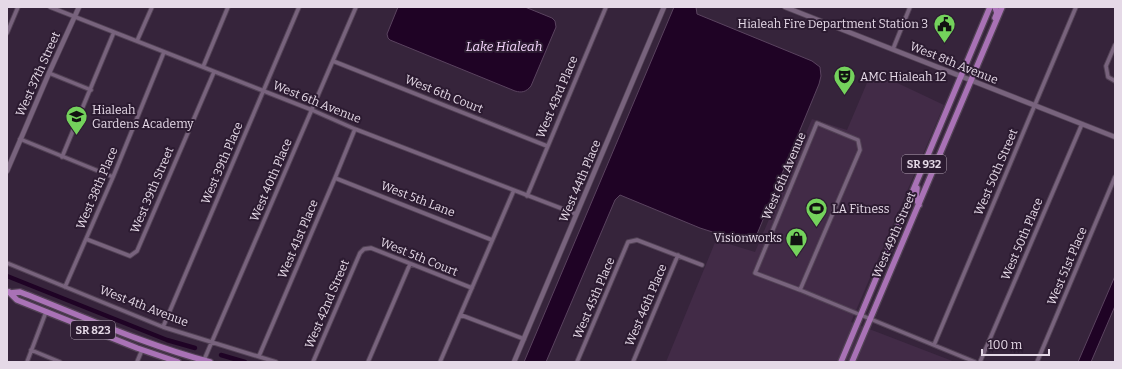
<svg xmlns="http://www.w3.org/2000/svg" width="1122" height="369" font-family="Bitter,serif">
<rect width="100%" height="100%" fill="#36243b"/>
<!-- built -->
<path fill="#422b47" d="M872,71L944,105L851,322L955,362H666L716,240L755,252L812,119L847,130Z"/>
<!-- water -->
<path fill="#1f0325" stroke="#5a435f" d="M398,7H525L552,18L555,21L556,27L531,86C526,92 522,93 515,91L390,40L388,38L387,34Z
M674,7H696L697,14L812,61L820,67L821,76L819,84L755,239L747,243L700,228L620,195L615,200L546,362H524Z
M1115,276V306L1091,362H1078Z"/>
<g fill="none" stroke-linecap="round" stroke-linejoin="round">
<!-- canal -->
<path stroke="#1f0325" stroke-width="4.5" d="M7,276L167,340L195,348
M221,355L245,362"/>
<defs>
<path id="minor" d="M50,7L312,110L355,129L576,214
M7,33L18,7
M137,41L152,7
M1115,45L1106,66L1108,77L1115,81
M893,49L910,7
M333,61L547,146
M203,67L228,7
M49,73L91,90
M20,139L113,177
M62,157L114,32
M335,178L492,240
M527,196L606,7
M86,239L130,256L137,251L214,72
M7,263L163,327L276,362
M65,287L113,177L164,52
M800,290L755,273L817,123L858,140L860,150L800,290L975,362
M461,315L524,339
M163,327L299,7
M934,345L1076,7
M31,350L60,362
M259,356L335,178L355,129
M204,360L356,7
M27,362L46,312
M137,362L142,350
M313,362L360,253L364,249L371,248L472,288
M368,362L410,264
M440,362L514,190
M577,362L628,242L637,240L702,265
M633,362L678,255
M980,362L1082,124
M1037,362L1115,177"/>
<path id="tertiary" d="M785,7L1115,137
M7,171L49,73L79,7
M514,362L664,7"/>
<path id="primary" d="M995,7L997,13L995,18
M917,188L916,198L919,205
M9,292L17,300L137,348L178,362
M10,293L20,292C82,316 145,345 210,362
M841,362L990,7
M852,362L1002,7"/>
</defs>
<!-- minor casing -->
<use href="#minor" stroke="#524255" stroke-width="5.5"/>
<!-- tertiary casing -->
<use href="#tertiary" stroke="#524255" stroke-width="6"/>
<!-- primary casing -->
<use href="#primary" stroke="#524255" stroke-width="8"/>
<!-- minor -->
<use href="#minor" stroke="#78637d" stroke-width="3.5"/>
<!-- tertiary -->
<use href="#tertiary" stroke="#78637d" stroke-width="4.5"/>
<!-- primary -->
<use href="#primary" stroke="#a972b6" stroke-width="5.5"/>
</g>
<!-- icons -->
<defs>
<symbol id="civic-pin" viewBox="-11 -11 22 30"><path d="M0 17L-7.5 6A9.5 9.5 0 1 1 7.5 6Z" fill="#74d25c" stroke="#2c1b31"/><path d="M-.6-6.5H3V-4.5H.6V-3L4-1V1h2V6H-6V1h2V-1L-.6-3ZM-1.2 2.5V6h2.4V2.5Z" fill="#111"/></symbol>
<symbol id="theatre-pin" viewBox="-11 -11 22 30"><path d="M0 17L-7.5 6A9.5 9.5 0 1 1 7.5 6Z" fill="#74d25c" stroke="#2c1b31"/><path d="M-5-5.5Q0-4 5-5.5V0Q5 5 0 6Q-5 5-5 0ZM-3.3-2.5H-1v1.5H-3.3ZM1-2.5H3.3v1.5H1ZM-2.8 1Q0 5.5 2.8 1Z" fill="#111"/></symbol>
<symbol id="school-pin" viewBox="-11 -11 22 30"><path d="M0 17L-7.5 6A9.5 9.5 0 1 1 7.5 6Z" fill="#74d25c" stroke="#2c1b31"/><path d="M0-5L7-2L0 1L-7-2ZM-4 1L0 2.5L4 1V4Q0 6-4 4Z" fill="#111"/></symbol>
<symbol id="stadium-pin" viewBox="-11 -11 22 30"><path d="M0 17L-7.5 6A9.5 9.5 0 1 1 7.5 6Z" fill="#74d25c" stroke="#2c1b31"/><path d="M0-5a6.5 5 0 1 0 0 10a6.5 5 0 1 0 0-10ZM-3.5-1.8h7v3.6h-7Z" fill="#111"/></symbol>
<symbol id="shop-pin" viewBox="-11 -11 22 30"><path d="M0 17L-7.5 6A9.5 9.5 0 1 1 7.5 6Z" fill="#74d25c" stroke="#2c1b31"/><path d="M-5-2.5h2.3a2.7 3.5 0 0 1 5.4 0H5L5.5 6h-11ZM-1.5-2.5h3a1.5 2.3 0 0 0-3 0Z" fill="#111"/></symbol>
</defs>
<g fill-rule="evenodd">
<use href="#civic-pin" x="932" y="12" width="25" height="34"/>
<use href="#theatre-pin" x="832" y="64" width="25" height="34"/>
<use href="#school-pin" x="64" y="104" width="25" height="34"/>
<use href="#stadium-pin" x="804" y="196" width="25" height="34"/>
<use href="#shop-pin" x="784" y="226" width="25" height="34"/>
</g>
<g text-anchor="middle" stroke-width="4" stroke-linejoin="round" paint-order="stroke">
<!-- shield labels -->
<g fill="#2c1b31" stroke="#aea0b0" stroke-width="1">
<rect x="902" y="155" width="44" height="18" rx="3"/>
<rect x="71" y="321" width="44" height="18" rx="3"/>
</g>
<g font-size="11" font-weight="bold" fill="#e5d9e7">
<text x="924" y="168">SR 932</text>
<text x="93" y="334">SR 823</text>
</g>
<!-- poi labels -->
<g font-size="12" fill="#e5d9e7" stroke="#2c1b31" text-anchor="start">
<text x="928" y="28" text-anchor="end">Hialeah Fire Department Station 3</text>
<text x="860" y="81">AMC Hialeah 12</text>
<text x="92" y="114">Hialeah<tspan x="92" dy="14">Gardens Academy</tspan></text>
<text x="832" y="213">LA Fitness</text>
<text x="782" y="242" text-anchor="end">Visionworks</text>
</g>
<!-- street labels -->
<g font-size="12" fill="#e5d9e7" stroke="#2c1b31">
<text transform="translate(954 63) rotate(22)" y="4">West 8th Avenue</text>
<text transform="translate(38 74) rotate(-66)" y="4">West 37th Street</text>
<text transform="translate(444 94) rotate(22)" y="4">West 6th Court</text>
<text transform="translate(557 97) rotate(-67)" y="4">West 43rd Place</text>
<text transform="translate(317 102) rotate(22)" y="4">West 6th Avenue</text>
<text transform="translate(222 163) rotate(-67)" y="4">West 39th Place</text>
<text transform="translate(996 172) rotate(-67)" y="4">West 50th Street</text>
<text transform="translate(784 176) rotate(-67)" y="4">West 6th Avenue</text>
<text transform="translate(271 180) rotate(-67)" y="4">West 40th Place</text>
<text transform="translate(580 181) rotate(-67)" y="4">West 44th Place</text>
<text transform="translate(97 188) rotate(-67)" y="4">West 38th Place</text>
<text transform="translate(152 190) rotate(-67)" y="4">West 39th Street</text>
<text transform="translate(418 199) rotate(21)" y="4">West 5th Lane</text>
<text transform="translate(894 235) rotate(-67)" y="4">West 49th Street</text>
<text transform="translate(298 239) rotate(-67)" y="4">West 41st Place</text>
<text transform="translate(1022 239) rotate(-67)" y="4">West 50th Place</text>
<text transform="translate(419 257) rotate(22)" y="4">West 5th Court</text>
<text transform="translate(1067 266) rotate(-67)" y="4">West 51st Place</text>
<text transform="translate(594 298) rotate(-67)" y="4">West 45th Place</text>
<text transform="translate(327 304) rotate(-67)" y="4">West 42nd Street</text>
<text transform="translate(646 305) rotate(-67)" y="4">West 46th Place</text>
<text transform="translate(144 306) rotate(21)" y="4">West 4th Avenue</text>
</g>
<!-- water labels -->
<g font-size="13" font-style="italic" fill="#f6d7fe" stroke="#2c1b31">
<text x="504" y="51">Lake Hialeah</text>
</g>
</g>
<!-- border -->
<rect width="1122" height="369" fill="none" stroke="#e5d9e7" stroke-width="16"/>
<!-- scale -->
<path d="M982 349v6h67v-6" fill="none" stroke="#e5d9e7" stroke-width="2"/>
<text x="988" y="349" font-size="12" fill="#e5d9e7" stroke="#2c1b31" stroke-width="3" paint-order="stroke">100 m</text>
</svg>
